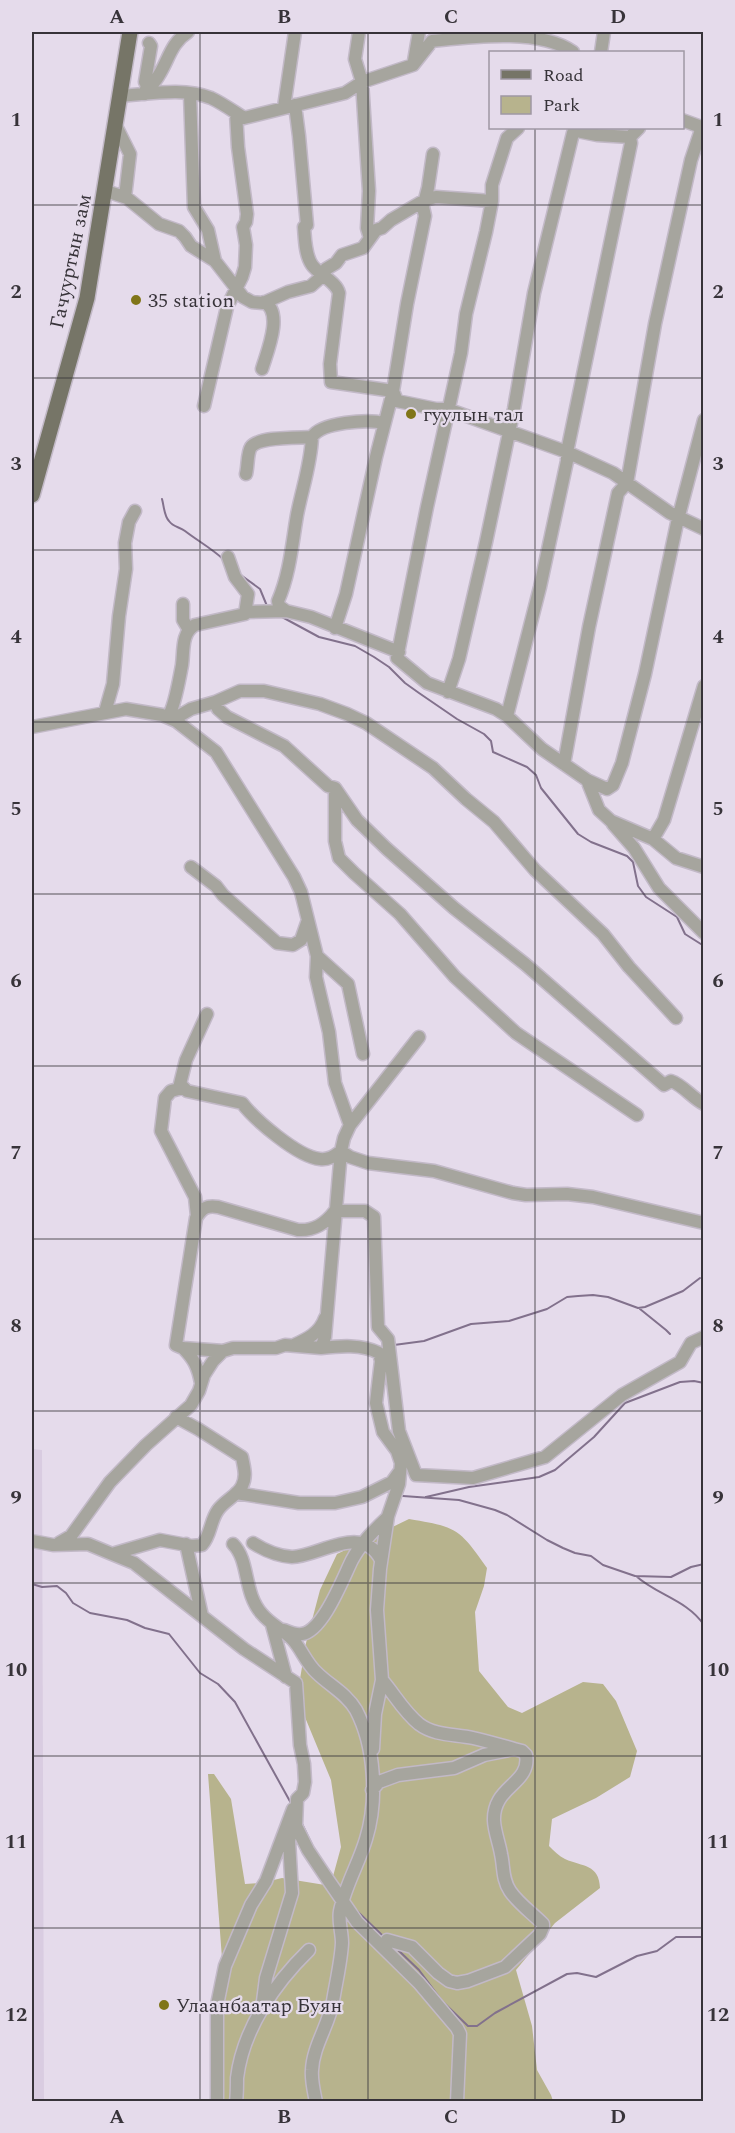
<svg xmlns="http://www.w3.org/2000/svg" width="735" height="2133" font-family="Spectral,serif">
<rect width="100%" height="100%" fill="#e5dbeb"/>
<!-- built -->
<path fill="#d9cce1" d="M32,1449L42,1450L44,2102L32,2101Z"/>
<!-- green -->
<path fill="#b7b38d" d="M409,1519C457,1527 459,1528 487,1568L484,1586L475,1612L479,1671L508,1707L522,1713L583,1682L603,1684L616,1701L637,1751L630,1777L596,1798L552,1819L549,1846C554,1851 559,1856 565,1859C583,1867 599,1864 600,1888L555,1923L516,1970L532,2026L537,2070L551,2095L553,2101H215L222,1958L208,1774H214L231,1799L245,1884L261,1883L282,1878L325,1885L332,1880L341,1847L331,1780L302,1710L300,1679L306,1643L320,1590L337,1554Z"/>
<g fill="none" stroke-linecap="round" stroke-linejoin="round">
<!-- stream -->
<path stroke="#82718c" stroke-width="2" d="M162,499C164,506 164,516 169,521C173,527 180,527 185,531C198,541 211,548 223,559
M238,573L260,589L267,606
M282,617L319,637L355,646L374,657L389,667L405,683L419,693L457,719L484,734L491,741L493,752L527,767L536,775L541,788L578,834L591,842L627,856L633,862L638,886L646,897L677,917L685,934L704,946
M640,1309L666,1330L670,1334
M394,1345L424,1341L471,1324L509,1321L547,1309L567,1297L578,1296L593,1295L608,1297L638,1308L645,1307L683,1291L700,1278
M403,1496L459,1500L495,1510L507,1515L547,1540L563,1548L575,1553L591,1556L603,1565L635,1576L671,1577L691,1567L704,1564
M426,1497L469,1487L539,1477L555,1470L594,1437L625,1403L680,1382L694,1381L704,1383
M636,1576C657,1595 687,1600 704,1625
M32,1584L42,1587L57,1586L66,1593L73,1603L90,1613L127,1620L145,1628L169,1634L200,1673L218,1684L235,1702L292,1805
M302,1824L315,1851
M356,1910L384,1937
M397,1949L419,1970L442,2001L468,2026H477L495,2013L567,1974L577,1973L596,1977L637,1956L657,1951L676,1937H704"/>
<defs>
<path id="minor" d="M359,32L355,59L362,82L369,191L367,228L370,238
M601,52L604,32
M414,61L419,32
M145,93L147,85L145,82L151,46L149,43
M145,94C149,86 155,83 159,75C169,59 171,43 188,32
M190,94L194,207L208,230L215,261
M120,96C149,94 184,87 211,98C222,103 233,111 244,118L345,93L362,82L413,65L432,41C472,37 539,28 573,52
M295,105L299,136L307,225L304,227C305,239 305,255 312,265C319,275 336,281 339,293L330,364L331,382L393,391
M284,107L295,32
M682,120L704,128
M116,126L130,154L125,197
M518,128L507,138L492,185V201L486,232L466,314L461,353L427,507L397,658L427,683L496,709L507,716L542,749L587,780L607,789L613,785L622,763L645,674L677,523L704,420
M573,133L577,131L597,135L630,137
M106,191L127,198L159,224L179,231L185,237L191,246L215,261L243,297L252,302L263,303L288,292L311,286L320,278L326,269L336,263L342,255L363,248L376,230L382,228L391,220L425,200L436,197L492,201
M262,369C267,352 284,312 264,302
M393,391L397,401L436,409H447L567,452L613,473L670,513L704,529
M204,406L227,307L242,277L245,267L246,245L243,227L246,222L247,214L238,147L236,113
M384,423C368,419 321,422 312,437C311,464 302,489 297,515C292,544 290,573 278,601L279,606L286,611L311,617L399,652
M246,474C248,467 247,453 251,447C259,436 299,438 312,437
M228,557L235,577L248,594L245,614
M183,604V620L189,630
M335,628L346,594L376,457L393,391L407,304L425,216L423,207L428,188L433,154
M448,692L459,659L486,542L514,409L534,293L573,133
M215,702L218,709L227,717L284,746L328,786L335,788L357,820L387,849L454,908L525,964L664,1085L671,1081C683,1085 692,1098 704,1104
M105,712L113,684L119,616L126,569L125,543L129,522L135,511
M507,716L540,587L567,461V452L631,143L630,137L639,128
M176,721L179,716L191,709L215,702L240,691H264L320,704L347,714L366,723L433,768L466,799L494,822L535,870L603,934L629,967L676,1018
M176,721L170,713C175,703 180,676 182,665C184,651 181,633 195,625L245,614L247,612L286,611
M32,727L126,709L162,715L176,721L216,752L294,877L301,892L317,956L316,977L329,1032L335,1083L350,1125
M564,764L589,627L618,493L627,483L655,324L691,160L702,127
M587,780L599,810L611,821L653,839L676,858L704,867
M335,789V841L339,858L354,873L400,914L455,977L516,1033L637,1115
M613,824L634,848L659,888L704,933
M653,839L664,820L704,686
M191,867L216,886L223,895L277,943L293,945L301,940L308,920
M317,956L348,984L363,1054
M207,1014L186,1060L180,1084L187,1091L242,1103C255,1120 298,1157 320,1159C329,1160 334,1156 341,1151L350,1157L368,1163L434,1171L513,1193L526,1195L567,1194L593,1197L704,1223
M182,1088L171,1091L165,1098L161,1131L195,1197L197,1216
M335,1211C325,1224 314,1231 298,1230L218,1207C207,1205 202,1208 196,1218L176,1345L183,1348L223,1351L233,1348H276L285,1345L321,1348L325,1337L341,1151L344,1138L350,1125L419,1037
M335,1211H365L374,1217L378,1327L388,1339L399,1431L416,1475L473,1478L545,1457L622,1395L680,1362L691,1343L704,1337
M294,1345C307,1339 320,1333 325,1318
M183,1348C194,1359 198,1367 201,1383
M321,1348C340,1346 362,1344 379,1353L381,1361L376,1403L383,1432L397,1451L401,1463L399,1484L388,1516L380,1569L377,1610L382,1680L375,1714L373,1749
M236,1493L299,1503H335L362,1497L392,1482L400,1471
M32,1541L53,1545L88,1544L112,1554L160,1540L192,1546L202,1545C211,1535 210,1521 218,1510C224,1501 238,1495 242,1486C247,1476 244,1468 242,1457L198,1429L176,1417
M59,1543L71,1536L110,1482L146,1445L191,1405L199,1391L204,1375L213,1361L223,1351
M253,1543C264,1550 278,1556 292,1557C318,1557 362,1522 381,1560
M186,1544L202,1616
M233,1544C250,1561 243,1593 262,1614C271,1625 284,1630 293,1640C302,1650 306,1663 317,1673C329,1685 347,1694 356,1710C375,1746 378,1800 366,1839C359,1863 345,1886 340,1911C338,1921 342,1932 342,1943C341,1962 336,1982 333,2001C329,2025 313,2046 312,2070C311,2080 314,2092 316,2102
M112,1554L134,1563L244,1649L296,1683L300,1745L304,1764L305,1782L303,1793L297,1799L296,1826L308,1850L324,1874L357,1922L419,1983L457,2028L460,2034L457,2102
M272,1625L286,1677
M284,1630C289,1632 295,1635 302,1634C323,1631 343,1578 352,1560C361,1543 374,1530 388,1517
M372,1790L379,1782L398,1775L454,1768L484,1755L514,1749C500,1745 487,1741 473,1738C454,1734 435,1736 419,1724C403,1711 395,1695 382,1680
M387,1940L412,1947L438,1973L449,1981L457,1983L468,1981L505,1967L540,1934L543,1927V1924C532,1913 518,1903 510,1891C502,1879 504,1867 501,1854C498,1836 488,1819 499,1800C508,1784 530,1777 526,1755L522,1751L514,1749
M262,2009L266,1978L292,1893L289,1841L292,1827
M217,2102V2005L225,1966L251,1905L266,1881L293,1809
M236,2102C237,2094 237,2086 237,2078C243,2029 275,1983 309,1950"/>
<path id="major" d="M32,495L87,298L130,32"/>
</defs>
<!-- minor casing -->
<use href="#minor" stroke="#c2b9c7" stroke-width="15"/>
<!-- major casing -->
<use href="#major" stroke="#c2b9c7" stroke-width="18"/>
<!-- minor -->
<use href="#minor" stroke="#a6a59e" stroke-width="12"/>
<!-- major -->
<use href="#major" stroke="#767567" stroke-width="15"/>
</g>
<!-- grid -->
<path fill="none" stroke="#373339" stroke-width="1.5" stroke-opacity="0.55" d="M200,32V2102M368,32V2102M535,32V52M535,128V2102M32,205H704M32,378H704M32,550H704M32,722H704M32,894H704M32,1066H704M32,1239H704M32,1411H704M32,1583H704M32,1756H704M32,1928H704"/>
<!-- markers -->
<g fill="#807518" stroke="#e5dbeb" stroke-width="2">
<circle cx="136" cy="300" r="6"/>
<circle cx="411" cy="414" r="6"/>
<circle cx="164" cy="2005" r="6"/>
</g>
<g text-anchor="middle" stroke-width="4.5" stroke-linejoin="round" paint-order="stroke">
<!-- street labels -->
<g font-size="20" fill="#373339" stroke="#e5dbeb">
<text transform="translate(70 261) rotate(-78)" y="7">Гачууртын зам</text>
</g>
<!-- poi labels -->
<g font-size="20" fill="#373339" stroke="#e5dbeb" text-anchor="start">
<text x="148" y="307">35 station</text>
<text x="423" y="421">гуулын тал</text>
<text x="176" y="2012">Улаанбаатар Буян</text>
</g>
</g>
<!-- border -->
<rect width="735" height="2133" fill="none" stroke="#e5dbeb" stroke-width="66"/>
<!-- legend -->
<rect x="489" y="51" width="195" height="78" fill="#e5dbeb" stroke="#9f98a4" stroke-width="1.5"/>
<rect x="501" y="70" width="30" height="9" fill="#767567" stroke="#9f98a4" stroke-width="1.5"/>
<text x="543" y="81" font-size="18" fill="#373339">Road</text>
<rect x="501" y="96" width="30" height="18" fill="#b7b38d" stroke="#9f98a4" stroke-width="1.5"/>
<text x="543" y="111" font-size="18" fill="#373339">Park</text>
<rect x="33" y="33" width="669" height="2067" fill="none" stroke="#373339" stroke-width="2"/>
<g font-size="20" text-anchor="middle" font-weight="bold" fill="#373339">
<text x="117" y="23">A</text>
<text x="284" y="23">B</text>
<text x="451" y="23">C</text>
<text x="618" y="23">D</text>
<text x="16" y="126">1</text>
<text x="718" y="126">1</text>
<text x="16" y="298">2</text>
<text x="718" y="298">2</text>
<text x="16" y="470">3</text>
<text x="718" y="470">3</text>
<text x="16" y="643">4</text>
<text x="718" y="643">4</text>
<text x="16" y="815">5</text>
<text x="718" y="815">5</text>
<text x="16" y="987">6</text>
<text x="718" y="987">6</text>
<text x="16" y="1159">7</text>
<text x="718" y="1159">7</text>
<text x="16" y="1332">8</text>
<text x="718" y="1332">8</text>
<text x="16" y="1504">9</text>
<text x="718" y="1504">9</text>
<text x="16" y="1676">10</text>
<text x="718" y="1676">10</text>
<text x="16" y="1848">11</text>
<text x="718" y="1848">11</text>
<text x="16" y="2021">12</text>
<text x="718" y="2021">12</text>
<text x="117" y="2123">A</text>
<text x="284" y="2123">B</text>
<text x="451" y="2123">C</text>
<text x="618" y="2123">D</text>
</g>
</svg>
